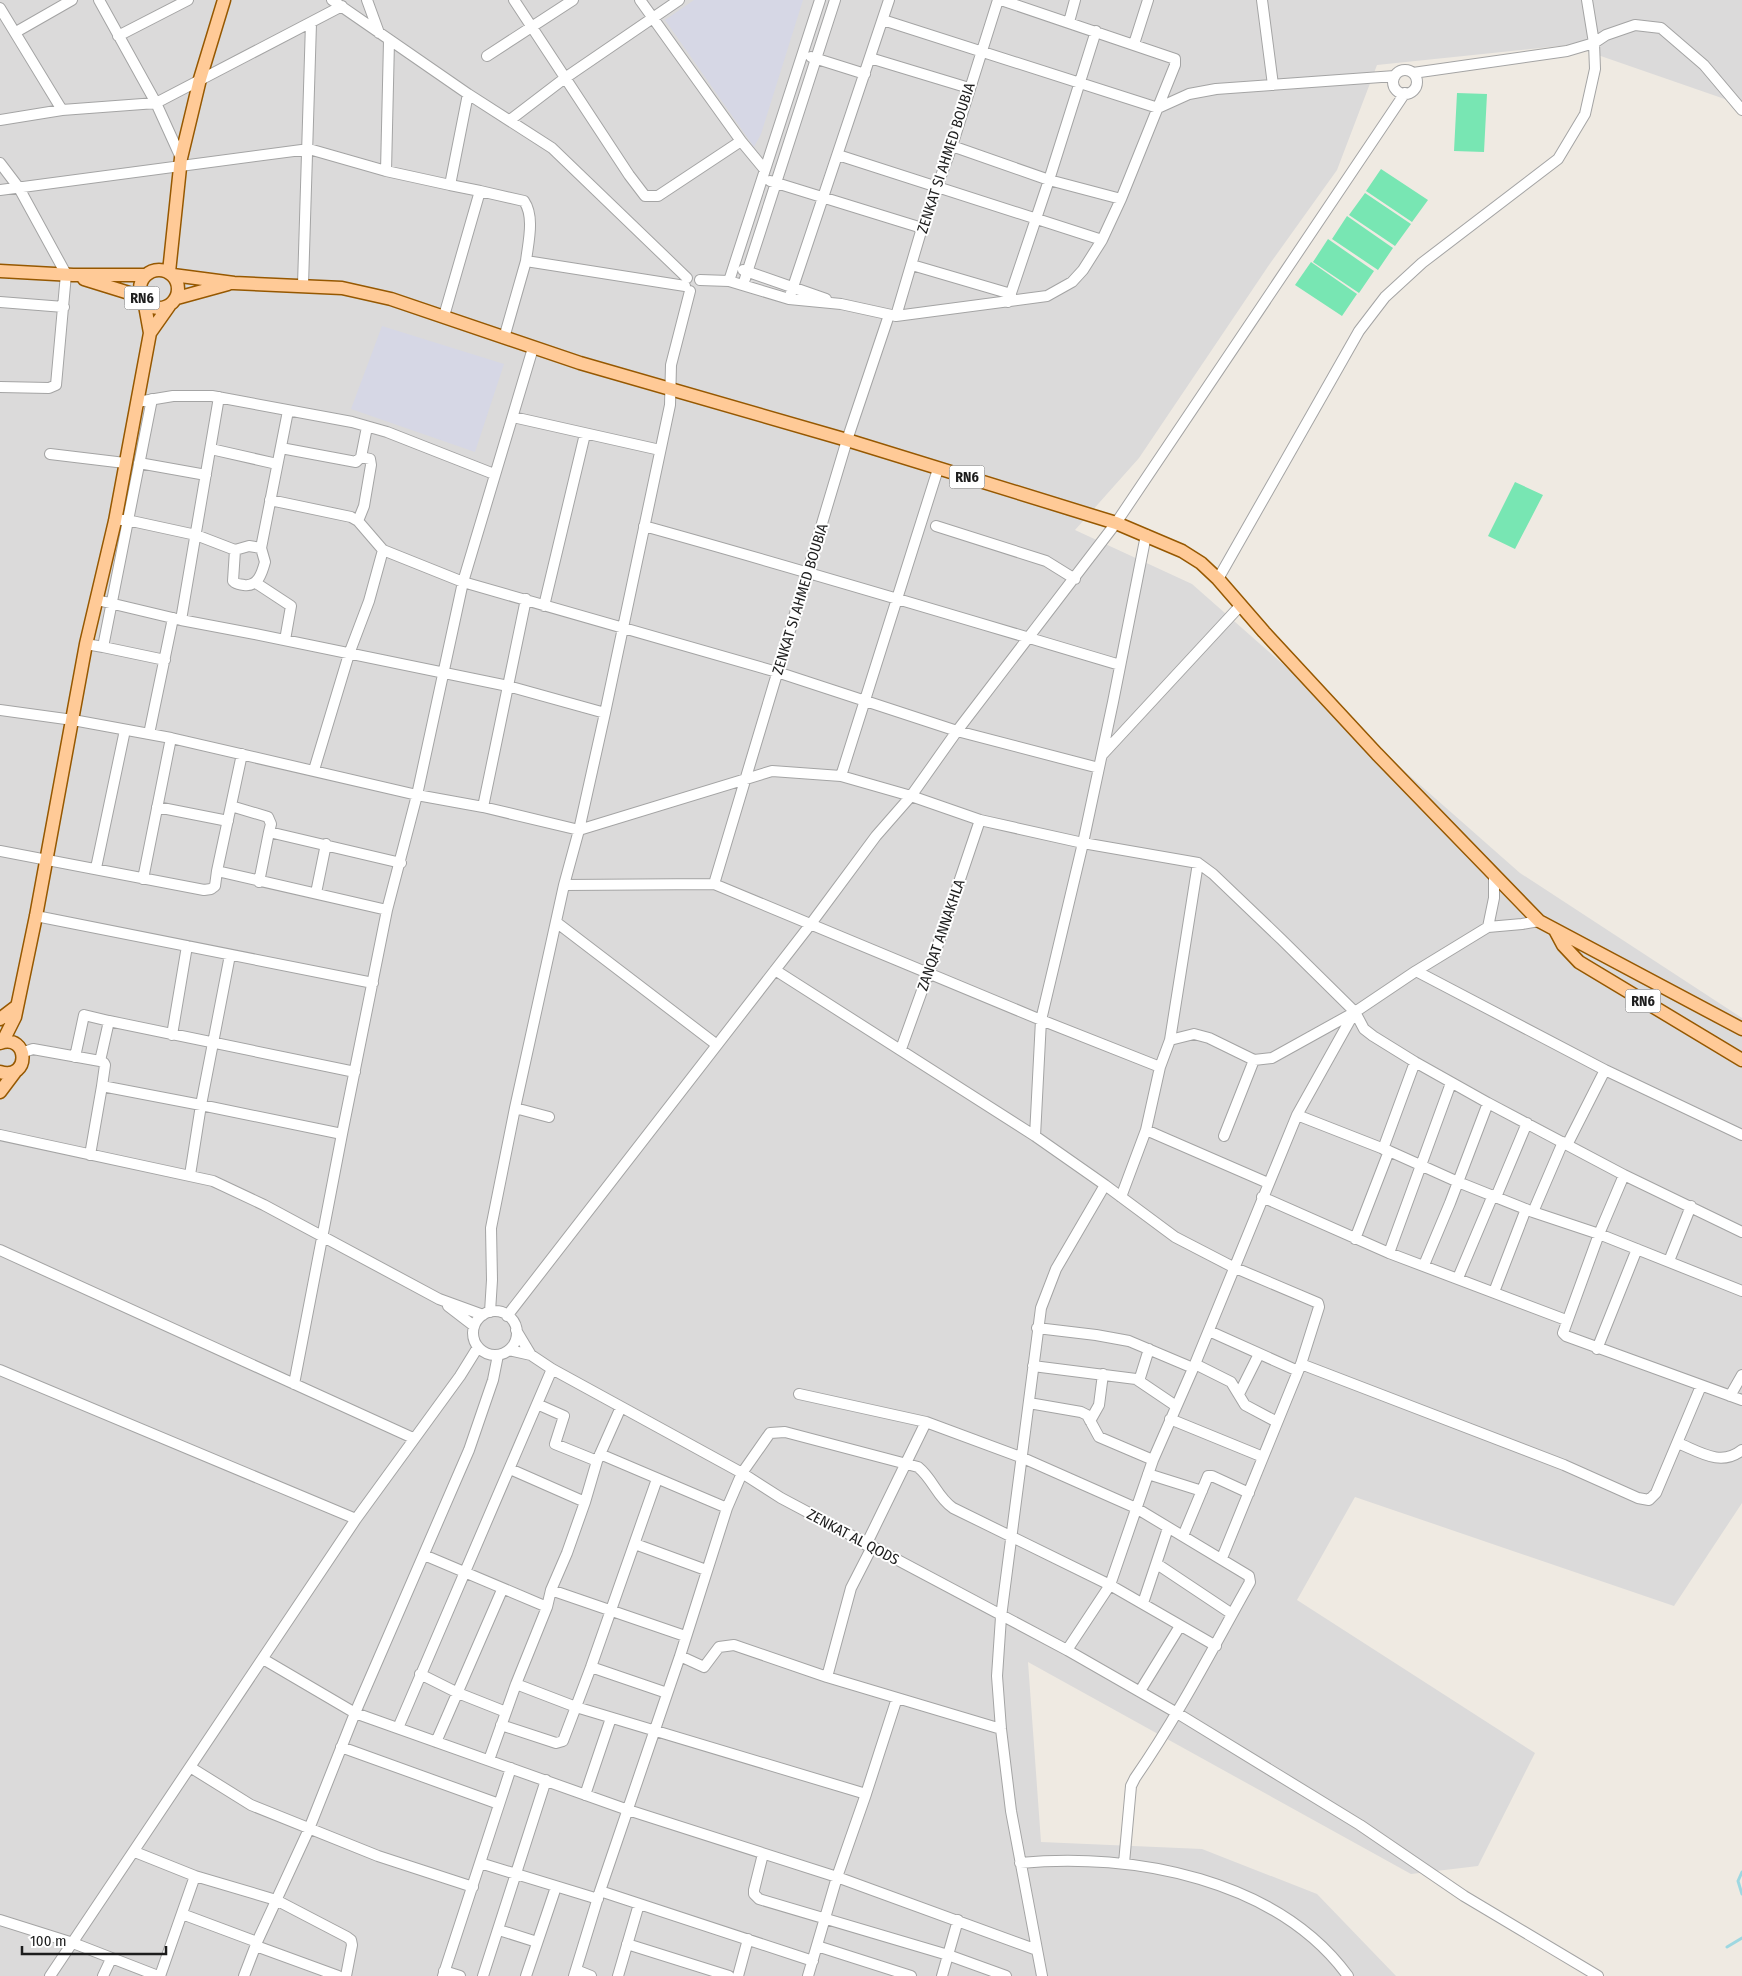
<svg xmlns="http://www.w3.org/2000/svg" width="1742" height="1976" font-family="'Fira Sans Condensed',sans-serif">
<rect width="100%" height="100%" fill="#efeae2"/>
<!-- residential -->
<path fill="#dbdada" d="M0,0H1742V105L1569,45L1377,65L1337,170L1269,265L1139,458L1075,530L1192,584L1520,873L1742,1018V1503L1674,1606L1355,1497L1297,1600L1535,1753L1478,1866L1411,1874L1028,1662L1041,1842L1202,1849L1317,1894L1396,1976H0Z"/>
<!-- pitch -->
<path fill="#78e6b3" d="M1457,93L1487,94L1484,152L1454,151Z
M1381,169L1428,200L1412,222L1366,191Z
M1365,193L1411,224L1395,246L1349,215Z
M1347,216L1393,248L1378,270L1332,239Z
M1328,239L1374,271L1359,293L1313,262Z
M1311,262L1357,294L1342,316L1295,285Z
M1515,482L1543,495L1515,549L1488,536Z"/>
<!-- plaza -->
<path fill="#d6d7e5" d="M694,0H803L761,134L754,147L665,20Z
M382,326L504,364L475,452L351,409Z"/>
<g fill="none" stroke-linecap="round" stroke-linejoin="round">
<!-- stream -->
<path stroke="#9ed8e1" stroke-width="3" d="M1742,1872L1738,1881L1742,1894
M1727,1947L1742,1938"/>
<defs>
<path id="minor" d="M99,0L156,103L181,158
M332,0L468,94L552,148L687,278
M367,0L379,33
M514,0L629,175L645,196H658L741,141
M640,0L741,141L765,170
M1262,0L1273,85
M0,8L62,110
M883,20L1158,108L1189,94L1216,89L1395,76
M1069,22L1075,0
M16,32L72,0
M118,36L188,0
M1134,44L1148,0
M487,56L573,0
M811,57L865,74
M870,58L969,88
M1393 82a12 12 0 1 1 24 0a12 12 0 1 1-24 0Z
M1413,73L1567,51L1594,43L1606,35L1635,25L1661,28L1704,65L1742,110
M468,94L450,185L480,191
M0,120L62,110L156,103L342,6
M510,120L565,78L679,0
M952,146L1049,180L1121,199
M838,155L1102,240
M0,163L19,188L66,274L56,385L49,388L0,387
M386,171L389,41
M770,181L922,228
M0,190L309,149L386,171L450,185
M912,265L1011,294
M743,270L826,299
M700,280L729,281L789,299L841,304L896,316L1047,296L1072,282L1083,270L1102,240L1121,199L1175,65V59L1001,0
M729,281L820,0
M303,285L311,23
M743,285L835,0
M789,299L889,0
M0,302L64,307
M1008,302L1049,180L1096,31
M444,316L480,191L524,201C535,217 528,243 526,261
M896,316L922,228L952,146L998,0
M504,338L526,261L685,286
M137,402L173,396H212L352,422L387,432L494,474
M513,417L660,450
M281,448L356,462L361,457L367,427
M211,449L277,464
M50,454L125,463
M139,463L206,475
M270,500L351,517L358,521L383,550L463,582L777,672L957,731L1099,768
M121,520H127L196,535L235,550L249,546L261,548
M358,521L364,506L371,465L370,459L361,457
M644,526C803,570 962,618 1120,665
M936,526L1046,561L1075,579
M235,550L233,581C237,585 239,584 244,585C258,587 262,573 265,562L261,548L288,411
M1218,579L1359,331L1385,297L1422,263L1558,159L1585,114L1595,69L1594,43L1587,0
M256,583L291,606L285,640
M97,600L181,620L255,634L508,686L605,713
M544,606L585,434
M181,620L219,397
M86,644L103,647L152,399
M103,647L165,660
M0,710L73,720L171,738L417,795L483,807L579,830L772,771L841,776L911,796L980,820L1083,843L1198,863L1213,874L1281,939L1355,1012L1364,1029L1373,1036L1415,1062L1488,1103L1624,1175L1742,1232
M149,734L173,618
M1102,755L1240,606
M314,770L349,654L369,601L383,550
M841,776L938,469
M231,806L268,817L271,824L269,832L401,863
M157,807L228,821
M483,807L526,599
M0,851L204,890L211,889L215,886L217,871L242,754
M96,868L125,730
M217,871L387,910
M143,879L171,738
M259,882L269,832
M714,884L847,440L889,315
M564,885L714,884L1041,1020L1160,1067L1170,1040L1194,1034L1209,1038L1254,1060L1272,1058L1355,1012L1416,971L1488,927L1522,924L1539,921
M316,893L326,844
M36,916L373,983
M556,922L717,1045
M1488,927L1494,898V875
M775,970L1035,1136L1105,1185L1175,1237L1233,1267L1318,1303L1319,1307L1301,1364L1222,1558
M1416,971L1605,1070L1742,1135
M172,1035L187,946
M1170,1040L1198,863
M901,1049L928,974L980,820
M23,1054L24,1052L33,1049L100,1061L109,1021L355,1072
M75,1057L84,1015L109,1021
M100,1061L104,1063L105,1065L102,1086
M515,1108L549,1117
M1297,1115L1389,1151L1458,1182L1533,1212L1599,1234L1742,1291
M1146,1130L1268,1183
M0,1135L213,1181L264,1205L439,1299L483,1315
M1035,1136L1041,1020L1083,843L1113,702L1146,535
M1224,1136L1254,1060
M1567,1145L1605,1070
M1383,1149L1415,1062
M90,1155L102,1086L201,1105L342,1134
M190,1175L201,1105L230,955
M1624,1175L1599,1234L1563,1333L1566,1336L1742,1400
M1121,1197L1146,1130L1160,1067
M1262,1197L1389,1253L1566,1320
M1496,1197L1527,1123
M1533,1212L1563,1142
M1355,1239L1389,1151
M0,1250L413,1438
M1389,1253L1451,1083
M1669,1261L1691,1206
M1424,1265L1450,1203L1488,1103
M1458,1278L1493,1195
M1494,1292L1526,1209
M448,1306L474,1326
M473 1333a22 22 0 1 1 44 0a22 22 0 1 1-44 0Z
M490,1312L492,1280L491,1228L515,1108L564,885L579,830L605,713L670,405L671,365L690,291
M507,1316L810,925L876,836L911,796L957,731L1116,523L1405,93
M1037,1328L1096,1335L1129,1341L1193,1368
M516,1330L531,1355
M1209,1331L1298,1371
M1597,1349L1637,1249
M509,1350L531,1355L552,1369L742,1473L781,1498L1067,1650L1177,1713L1360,1825L1464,1896L1598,1976
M1195,1364L1231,1382L1245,1405L1277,1422
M1301,1364L1564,1465L1638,1498L1649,1500L1656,1493L1701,1386
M1033,1366L1136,1379L1176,1406
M0,1370L356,1519
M1139,1381L1149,1349
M294,1384L342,1134L387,910L417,795L463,582L533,348
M799,1394L926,1422L1023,1458L1136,1508L1249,1576L1250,1582C1213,1648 1178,1716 1135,1778L1131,1786L1124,1863
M1239,1394L1259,1354
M1730,1396L1742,1375
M1029,1403L1081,1412L1087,1415L1099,1437L1153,1460
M537,1404L564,1416L555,1444L597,1461
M1170,1419L1263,1457
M1090,1421L1099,1405L1103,1374
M1678,1443C1700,1452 1721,1467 1742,1450
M600,1454L727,1508
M510,1469L585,1502
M1148,1474L1202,1491
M1183,1536L1208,1476H1212L1249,1493
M635,1544L706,1570
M866,1545L926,1422
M424,1555L547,1607
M1157,1564L1232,1614
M551,1590L685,1636
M1143,1603L1168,1528
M1067,1650L1110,1585L1153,1460L1195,1364L1297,1115L1354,1013
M680,1656L704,1667L719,1647L734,1645L827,1677L1001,1729
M263,1659L355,1713L628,1810L837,1877L1037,1950
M591,1667L667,1693
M420,1674L458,1693L506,1712
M827,1677L851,1588L872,1547
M516,1684L576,1707L866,1794L837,1877L808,1976
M1140,1691L1180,1626
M501,1725L556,1743L563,1741L591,1667L657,1479
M398,1728L552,1369
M436,1742L502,1590
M341,1747L499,1804
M489,1760L516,1684L547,1607L551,1590L567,1553L585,1502L597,1461L621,1407
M190,1767L251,1805L378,1856L473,1887
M866,1794L897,1698
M585,1795L611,1718
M135,1852L195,1876L276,1900L347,1937L351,1940L352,1945L346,1976
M763,1854L754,1890V1894L759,1899L948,1955L1006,1976
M480,1863L598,1899
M1020,1863C1133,1852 1277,1879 1348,1976
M600,1891L813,1961
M182,1914L257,1942
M0,1920L73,1943L158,1976
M499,1930L537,1942
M627,1944L729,1976
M256,1946L338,1976
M817,1946L911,1976
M576,1970L591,1976
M444,1971L460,1976
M50,1976L356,1519L460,1376L478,1347
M103,1976L111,1959
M160,1976L195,1876
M244,1976L257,1942L309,1829L355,1713L469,1450L493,1380L498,1355
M443,1976L511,1768
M483,1976L546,1780
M526,1976L556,1887
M574,1976L600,1891L680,1656L727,1508L742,1473L770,1433L785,1432L918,1467C933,1479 937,1497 953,1508L1110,1585L1216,1646
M618,1976L639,1904
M738,1976L748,1939
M942,1976L958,1920
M1042,1976L1011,1811L1001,1729L997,1676L1001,1617L1041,1308L1056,1269L1105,1185"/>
<path id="major" d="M140 289a19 19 0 1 1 38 0a19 19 0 1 1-38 0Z
M0,271L73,275H146
M169,272L181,158L200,79L224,0
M173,275L234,283L342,288L391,299L580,363L847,440L1116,523L1182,551L1201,563L1218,579L1264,632L1377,754L1539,921L1742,1029
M84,279L142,297
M177,298L228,284
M150,333L169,306
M1555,930L1563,945L1579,962L1742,1060
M0,1019L17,1006
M3,1041L15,1017L36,916L86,644L115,521L150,333L144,300
M0,1043C29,1033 31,1081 0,1072
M0,1092L15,1072"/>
</defs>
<!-- minor casing -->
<use href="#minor" stroke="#a4a4a4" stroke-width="12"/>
<!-- major casing -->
<use href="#major" stroke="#965800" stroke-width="15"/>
<!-- minor -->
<use href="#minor" stroke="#fff" stroke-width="10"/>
<!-- major -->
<use href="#major" stroke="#ffca97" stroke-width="12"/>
</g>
<g text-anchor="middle" stroke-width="4" stroke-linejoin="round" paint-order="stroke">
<!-- shield labels -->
<g fill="#fff" stroke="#616161" stroke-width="1">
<rect x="124.5" y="286.5" width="35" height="23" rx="4"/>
<rect x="949.5" y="465.5" width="35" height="23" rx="4"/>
<rect x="1625.5" y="989.5" width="35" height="23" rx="4"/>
</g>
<g font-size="14" font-weight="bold" fill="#1d1d1d">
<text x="142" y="303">RN6</text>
<text x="967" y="482">RN6</text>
<text x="1643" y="1006">RN6</text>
</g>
<!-- street labels -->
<g font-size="15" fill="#1d1d1d" stroke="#fff">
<text transform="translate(946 158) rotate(-72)" y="5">ZENKAT SI AHMED BOUBIA</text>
<text transform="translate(800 599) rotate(-73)" y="5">ZENKAT SI AHMED BOUBIA</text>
<text transform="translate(941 935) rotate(-71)" y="5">ZANQAT ANNAKHLA</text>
<text transform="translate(853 1537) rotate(28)" y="5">ZENKAT AL QODS</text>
</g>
</g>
<!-- scale -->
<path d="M22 1946v8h144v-8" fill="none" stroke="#1d1d1d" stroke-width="2.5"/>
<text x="30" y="1946" font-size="15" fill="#1d1d1d" stroke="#ffffff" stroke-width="4" paint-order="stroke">100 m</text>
</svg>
